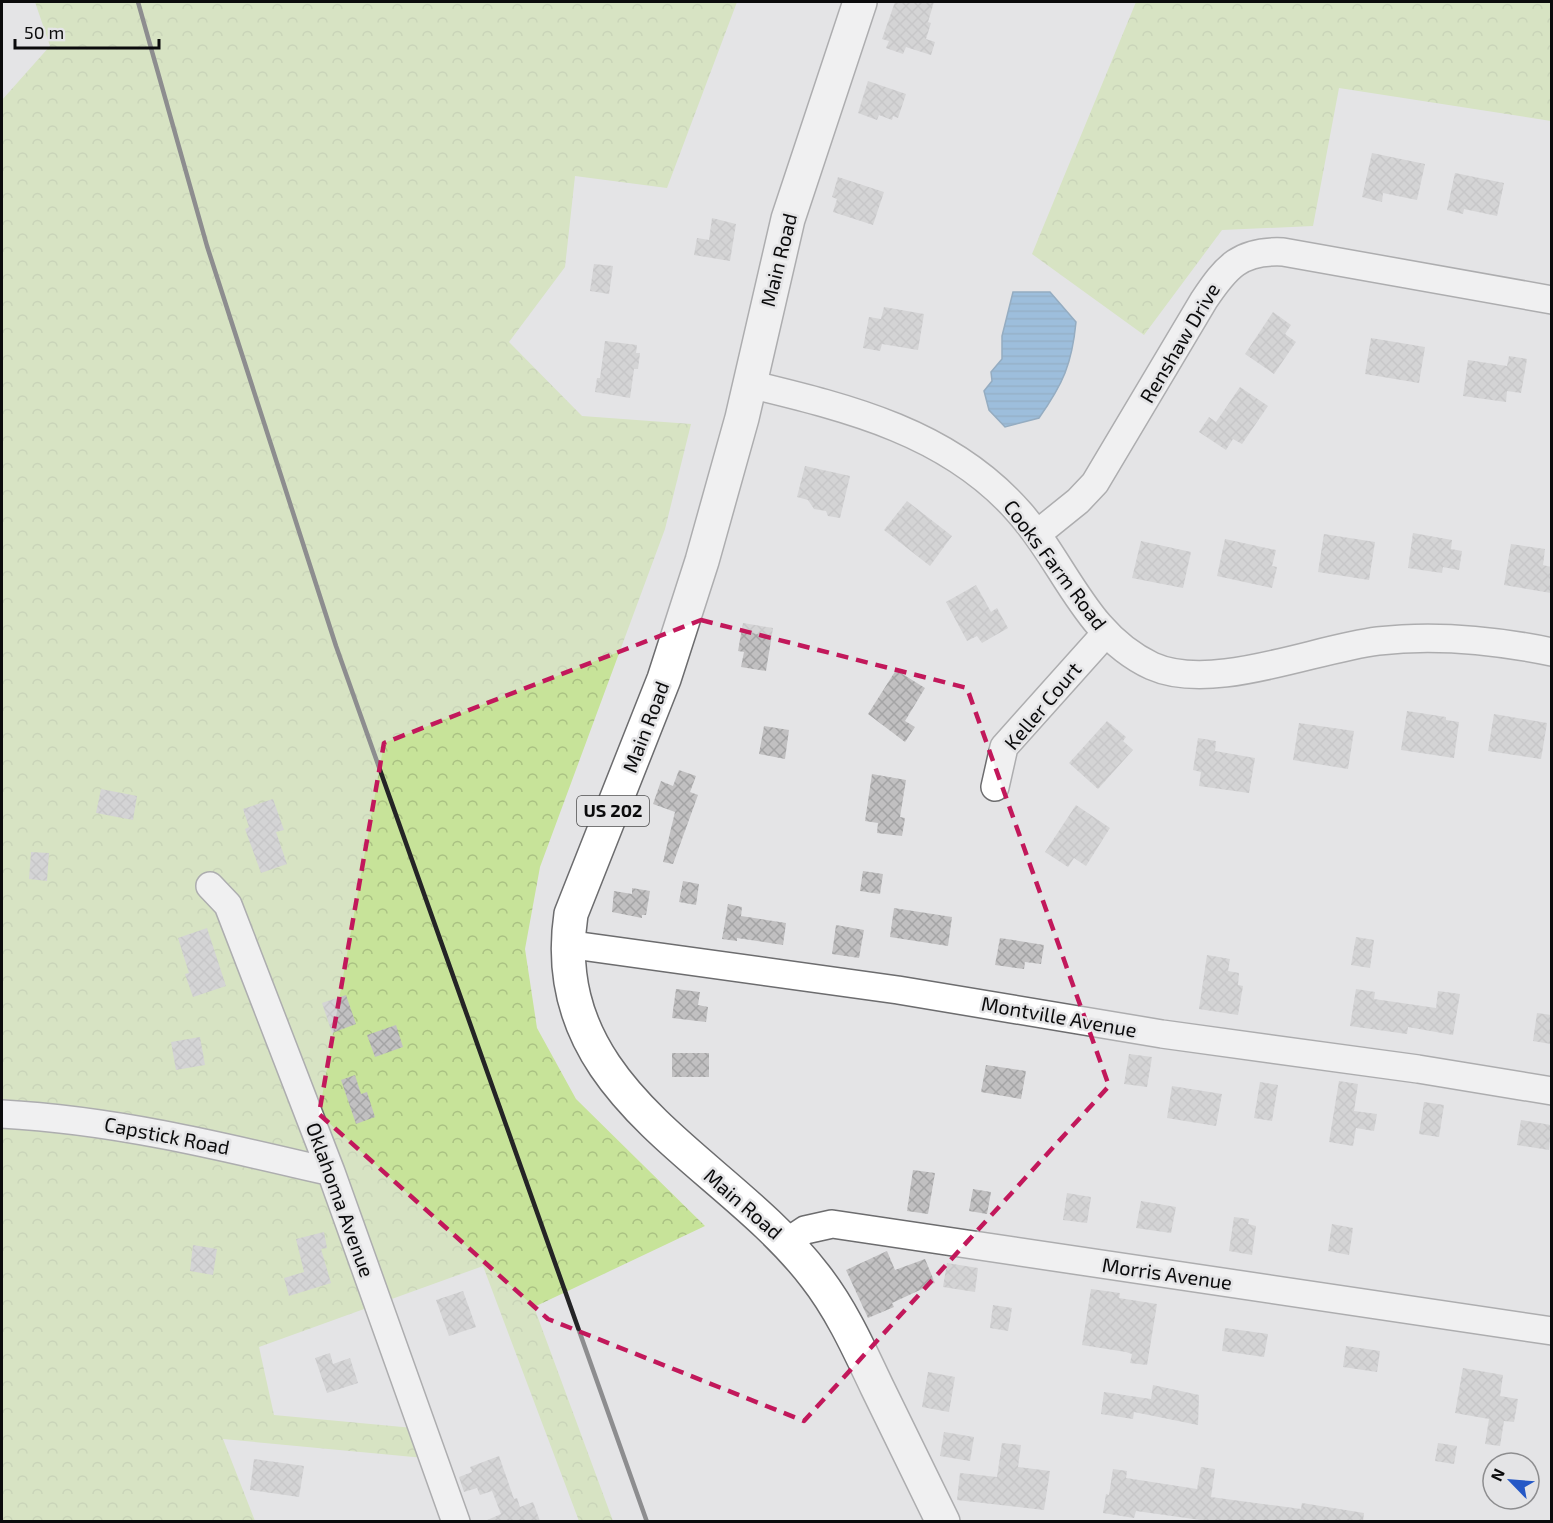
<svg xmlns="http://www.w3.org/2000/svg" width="1553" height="1523" font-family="'Exo 2',sans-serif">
<defs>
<pattern id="forest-crowns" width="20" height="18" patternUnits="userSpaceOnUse" patternTransform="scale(1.5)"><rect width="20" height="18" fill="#c7e399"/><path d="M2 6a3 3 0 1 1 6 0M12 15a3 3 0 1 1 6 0" fill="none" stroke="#aac183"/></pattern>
<pattern id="water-rules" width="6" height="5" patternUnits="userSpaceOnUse" patternTransform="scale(1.5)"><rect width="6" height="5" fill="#4791d0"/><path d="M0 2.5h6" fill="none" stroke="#3975a7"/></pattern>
<pattern id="building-cross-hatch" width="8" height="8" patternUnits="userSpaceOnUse" patternTransform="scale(1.5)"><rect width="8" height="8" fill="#c1c0c1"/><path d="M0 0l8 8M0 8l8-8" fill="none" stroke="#a4a4a5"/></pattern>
</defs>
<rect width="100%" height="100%" fill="#e4e4e6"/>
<!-- forest -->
<path fill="url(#forest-crowns)" d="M35,2H737L667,188L575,176L565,267L509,342L582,416L691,424L665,529L540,867L525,949L537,1028L576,1099L705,1226L534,1307L613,1521H579L483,1266L259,1347L274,1415L424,1429L435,1459L223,1439L255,1521L2,1522V100L50,46Z
M1136,2H1551V121L1339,88L1313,226L1222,230L1144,335L1032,254Z"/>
<!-- water -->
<path fill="url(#water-rules)" stroke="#356995" stroke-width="1.5" d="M1013,292H1050L1076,322C1072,364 1063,384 1039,418L1005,427L989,410L984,391L992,381L991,372L1002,359V336Z"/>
<!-- building -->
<path fill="url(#building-cross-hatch)" d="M895,2H934L928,22L931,23L926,39L935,42L931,55L906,47L903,54L886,48L889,41L882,39Z
M868,81L906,94L898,118L893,116L892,120L879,115L877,120L858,113Z
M1372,153L1425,164L1417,200L1383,193L1382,202L1362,197Z
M1455,173L1504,183L1497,216L1464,209L1463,214L1447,210Z
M838,177L884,192L873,225L833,212L837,199L832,197Z
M712,218L736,224L730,261L694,255L697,238L709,240Z
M594,264L613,266L609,294L590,291Z
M884,307L924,314L918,350L882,344L880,351L863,348L869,317L881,319Z
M1273,312L1291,325L1285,334L1296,342L1274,374L1245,354Z
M1371,338L1425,347L1419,383L1365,374Z
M605,341L637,345L636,353H640L638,369H634L630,398L595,392L597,378H600Z
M1509,356L1527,359L1521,393L1507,391L1506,402L1463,396L1468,360L1507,366Z
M1240,387L1268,406L1242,444L1233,439L1226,450L1199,432L1209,417L1216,422Z
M805,466L850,476L840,518L828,516L826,511L814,509L808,500L797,497Z
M907,501L952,536L930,566L884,530Z
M1413,533L1452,540L1451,549L1462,551L1459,570L1443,567L1442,573L1408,568Z
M1324,534L1375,542L1369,580L1318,572Z
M1225,539L1276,550L1272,566L1277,567L1272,588L1217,576Z
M1141,541L1191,552L1183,588L1132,578Z
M1511,544L1545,549L1543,565L1551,567V593L1504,585Z
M976,585L991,612L997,608L1008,628L982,643L977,636L967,641L946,602Z
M743,623L773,628L766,671L741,667L744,652L738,651Z
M896,670L925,688L905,721L915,727L905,742L868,714Z
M1407,711L1446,717V720L1459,722L1454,758L1401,750Z
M1494,714L1547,723L1541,759L1488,751Z
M1107,721L1126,737L1123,741L1133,750L1098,789L1069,763Z
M1299,723L1354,731L1348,769L1293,760Z
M764,726L789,730L785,759L759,754Z
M1198,738L1216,741L1215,751L1255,758L1249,793L1199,786L1201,772L1193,770Z
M679,770L696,776L690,792L698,795L673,864L663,862L675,812L653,804L661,781L673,786Z
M872,774L906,780L900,817L905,818L902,836L877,833L878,823L865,821Z
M101,789L137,796L133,820L96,813Z
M273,799L284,830L276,832L287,864L261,873L245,829L249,827L243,809Z
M1076,805L1110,828L1086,866L1074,858L1068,867L1045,852Z
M31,852L49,853L47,881L29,879Z
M863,871L883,874L880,894L860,891Z
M683,881L699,884L696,905L679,902Z
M632,888L650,891L646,915H642V918L612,912L614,891L632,894Z
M728,904L742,907L741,916L786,923L783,945L737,938V941L722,939Z
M894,908L952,917L948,946L890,937Z
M836,925L864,930L859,958L832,954Z
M207,928L226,986L193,997L185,974L189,973L178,938Z
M1356,937L1374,940L1370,968L1351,965Z
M1000,938L1044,945L1041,964L1025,962L1024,969L995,965Z
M1207,955L1230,959L1228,971L1239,973L1238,985L1243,986L1238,1015L1199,1009Z
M676,989L700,992L698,1005L708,1007L706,1022L672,1018Z
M1356,989L1375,992L1374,999L1436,1008L1438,991L1460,994L1453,1035L1408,1027L1407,1034L1350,1026Z
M346,995L356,1024L332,1033L322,1003Z
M1537,1013L1551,1015V1044L1533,1041Z
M396,1025L403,1047L375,1057L367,1035Z
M200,1037L205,1065L176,1070L171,1042Z
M672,1053H709V1077H672Z
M1129,1054L1152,1057L1147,1087L1124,1084Z
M986,1065L1026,1071L1021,1099L981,1092Z
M355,1075L361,1094L367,1092L375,1117L356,1124L341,1080Z
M1339,1081L1358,1084L1354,1111L1377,1114L1374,1131L1356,1128L1353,1146L1329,1142Z
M1260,1082L1278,1085L1272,1121L1254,1118Z
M1172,1086L1222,1094L1216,1126L1167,1118Z
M1424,1102L1444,1105L1439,1137L1419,1134Z
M1521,1120L1551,1125L1549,1150L1517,1145Z
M913,1170L935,1173L928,1214L907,1211Z
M973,1189L991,1192L987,1214L969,1211Z
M1067,1193L1091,1197L1087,1223L1063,1220Z
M1141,1201L1176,1207L1171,1233L1136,1228Z
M1234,1217L1249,1219L1248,1224L1256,1226L1252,1255L1229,1251Z
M1332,1224L1353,1228L1349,1255L1328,1251Z
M324,1232L327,1248L321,1249L331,1283L289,1296L284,1278L304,1272L296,1239Z
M193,1245L217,1249L213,1275L190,1271Z
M887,1251L895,1270L925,1259L935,1283L892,1303L894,1307L868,1318L846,1270Z
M947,1263L978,1268L975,1292L943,1287Z
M1091,1289L1120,1293L1119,1298L1157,1304L1147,1365L1130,1363L1132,1354L1126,1352L1082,1345Z
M463,1291L476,1327L449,1336L436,1300Z
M993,1305L1012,1308L1008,1331L990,1328Z
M1225,1328L1268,1334L1264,1357L1222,1351Z
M1346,1346L1380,1351L1377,1372L1343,1367Z
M330,1353L333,1364L350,1358L358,1383L327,1393L315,1358Z
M1463,1368L1503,1375L1500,1396L1518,1399L1514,1422L1504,1421L1500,1446L1485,1444L1489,1419L1455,1413Z
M928,1372L955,1377L949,1412L922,1407Z
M1153,1385L1199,1395L1198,1425L1134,1412L1133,1419L1101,1414L1104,1392L1151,1399Z
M944,1432L974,1437L970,1461L940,1456Z
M1002,1443L1021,1445L1018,1467L1050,1471L1044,1510L957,1500L960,1473L997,1477Z
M1438,1443L1457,1446L1454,1464L1435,1461Z
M499,1456L514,1499L517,1498L520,1507L533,1502L540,1521H485L501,1514L492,1491L480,1495L477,1488L464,1492L459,1477L472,1472L470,1467Z
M254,1459L304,1466L299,1497L250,1490Z
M1201,1467L1215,1469L1211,1497L1301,1509L1302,1503L1364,1513L1363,1521H1208L1136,1511L1134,1518L1103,1513L1106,1494L1109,1495L1113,1469L1127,1471L1126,1478L1197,1489Z"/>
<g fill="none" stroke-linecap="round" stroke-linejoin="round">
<defs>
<path id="minor" d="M749,384C848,408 949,432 1019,512C1065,563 1085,635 1152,666C1212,693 1313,649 1378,641C1437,634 1494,640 1552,652
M1037,534L1078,501L1095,483L1204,300C1226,267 1240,250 1283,252L1552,300
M995,787L1004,747L1106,633
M210,886L228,905L331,1172L456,1522
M566,944L898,990L1162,1034L1418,1069L1552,1091
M2,1114C114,1120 221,1146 331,1172
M787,1242L805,1230L832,1224L1552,1331"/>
<path id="major" d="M860,2L788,219L742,418L702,561L664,679L571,914C544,1094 724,1157 815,1276C841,1309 859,1349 877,1387C899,1432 921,1477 943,1522"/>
</defs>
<!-- minor casing -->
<use href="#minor" stroke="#6c6c6e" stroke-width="30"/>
<!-- major casing -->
<use href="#major" stroke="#6c6c6e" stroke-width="36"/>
<!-- minor -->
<use href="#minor" stroke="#fff" stroke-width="27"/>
<!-- major -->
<use href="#major" stroke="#fff" stroke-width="33"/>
<!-- rail -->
<path stroke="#242426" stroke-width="4.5" d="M138,2L207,246L336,646L647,1522"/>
</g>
<!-- marked area -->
<path d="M0 0H1553V1523H0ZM701,620L967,688L1109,1086L804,1421L548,1319L319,1114L384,743Z" fill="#e4e4e6" fill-opacity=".55" fill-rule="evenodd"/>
<path fill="none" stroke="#c2185b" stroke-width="4.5" stroke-dasharray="12 8" stroke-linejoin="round" d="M701,620L967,688L1109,1086L804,1421L548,1319L319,1114L384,743Z"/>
<g text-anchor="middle" stroke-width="5" stroke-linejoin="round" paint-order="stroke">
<!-- shield labels -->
<rect fill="#e4e4e6" stroke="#4c4c4d" stroke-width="1.5" x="577" y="796" width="72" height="30" rx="4.5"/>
<g font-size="18" font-weight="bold" fill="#0b0b0c">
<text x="613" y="817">US 202</text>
</g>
<!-- street labels -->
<g font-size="20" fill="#0b0b0c" stroke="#e4e4e6">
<text transform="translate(779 260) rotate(-76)" y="7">Main Road</text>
<text transform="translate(1180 343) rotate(-59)" y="7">Renshaw Drive</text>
<text transform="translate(1055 565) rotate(53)" y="7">Cooks Farm Road</text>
<text transform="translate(1043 706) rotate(-50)" y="7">Keller Court</text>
<text transform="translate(646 727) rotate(-69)" y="7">Main Road</text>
<text transform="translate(1059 1017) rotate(10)" y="7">Montville Avenue</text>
<text transform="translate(167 1136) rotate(11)" y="7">Capstick Road</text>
<text transform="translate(340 1200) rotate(70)" y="7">Oklahoma Avenue</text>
<text transform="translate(743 1204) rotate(41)" y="7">Main Road</text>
<text transform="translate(1167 1274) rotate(8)" y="7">Morris Avenue</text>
</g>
</g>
<!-- border -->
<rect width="1553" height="1523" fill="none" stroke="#0b0b0c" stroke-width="6"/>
<!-- north arrow -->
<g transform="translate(1511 1481) rotate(295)"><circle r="28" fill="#e4e4e6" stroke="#8d8d8f" stroke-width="1.5"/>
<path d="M0-4.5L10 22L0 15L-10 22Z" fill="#2558c6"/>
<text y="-9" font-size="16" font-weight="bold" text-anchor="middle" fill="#0b0b0c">N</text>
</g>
<!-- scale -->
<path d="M15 39v9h144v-9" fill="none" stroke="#0b0b0c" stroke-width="3"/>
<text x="24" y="39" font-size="18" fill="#0b0b0c" stroke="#e4e4e6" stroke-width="4.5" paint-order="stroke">50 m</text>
</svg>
